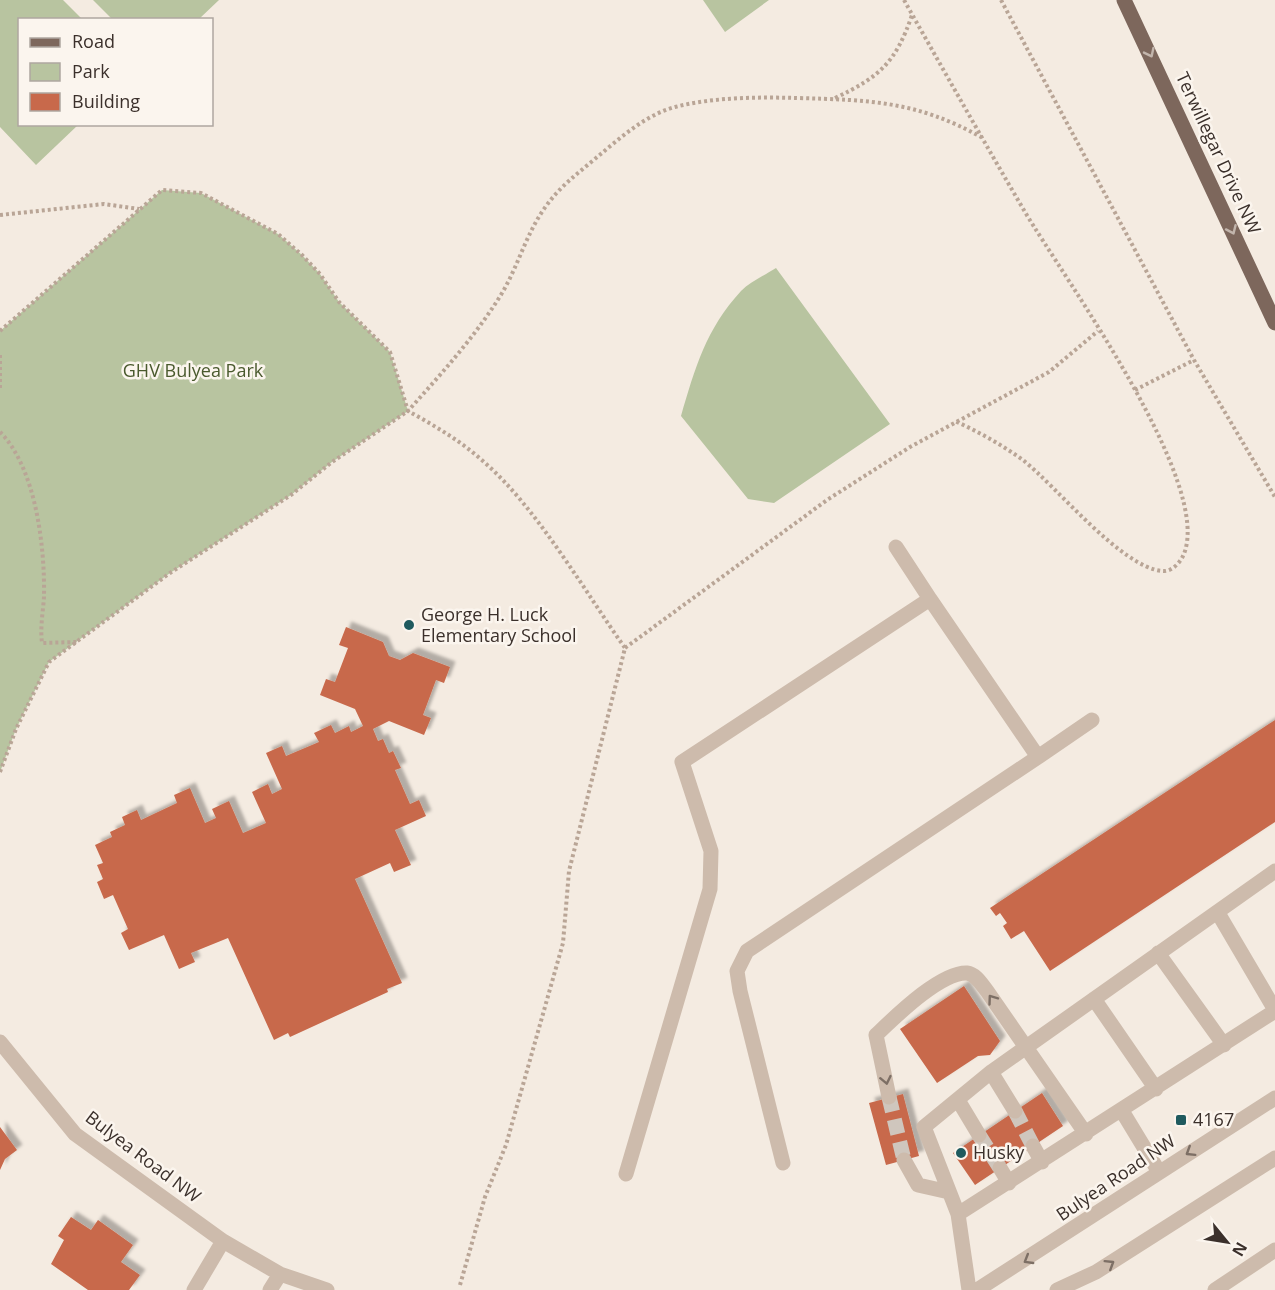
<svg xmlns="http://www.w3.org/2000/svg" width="1275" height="1290" font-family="'Open Sans',sans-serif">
<defs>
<filter id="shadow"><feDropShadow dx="5.5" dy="-5.5" stdDeviation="1.5" flood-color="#0004"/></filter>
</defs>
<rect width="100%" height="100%" fill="#f4ebe1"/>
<!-- green -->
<path fill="#b8c4a0" d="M0,0H63L82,19L20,20V124L78,125L36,165L0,127Z
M93,0H219L199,19L113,20Z
M703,0H769L725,32Z
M162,190L201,193L278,234L302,255L320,274L339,302L390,352L408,411L332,462L291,495L170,573L49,662L16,729L0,772V331Z
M776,268L890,424L774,503L748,499L681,416C695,368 706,329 741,291C750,282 765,275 776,268Z"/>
<!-- building -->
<path fill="#c8694b" filter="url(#shadow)" d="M346,627L383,642L389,656L400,660L413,653L450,667L444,683L436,680L423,715L431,718L424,735L389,721L373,729L378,741L383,739L389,753L393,751L401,768L395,770L410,804L419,800L426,816L395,830L411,865L394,872L390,863L355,879L402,983L387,989L388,992L290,1037L288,1033L274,1040L228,938L191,953L195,962L179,969L164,935L129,950L121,933L128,929L113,895L104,899L97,882L103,879L97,865L103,863L95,845L112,837L110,832L125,825L122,817L137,810L141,820L177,803L174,795L190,788L205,823L216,818L212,809L229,801L243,833L266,823L252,792L268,784L272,794L282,789L266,753L282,746L286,756L319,742L314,733L331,725L335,733L349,726L351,732L363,726L355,709L320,695L326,679L335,682L348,648L339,645Z
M1275,720V822L1050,971L1024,931L1011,939L1003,926L1007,923L1000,913L996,916L990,908Z
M964,986L1000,1041L990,1055L978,1056L937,1083L900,1029Z
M1042,1093L1063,1126L975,1185L953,1153Z
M903,1094L919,1156L886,1165L869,1103Z
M0,1127L17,1150L5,1159L0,1170Z
M71,1217L91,1230L98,1220L133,1245L121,1262L140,1275L129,1290H88L51,1264L64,1240L58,1236Z"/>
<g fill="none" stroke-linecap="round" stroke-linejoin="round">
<!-- minor-tunnel -->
<path stroke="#cfc6bd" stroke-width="15" stroke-dasharray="15 8" stroke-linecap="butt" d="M889,1097L904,1160
M1015,1111L1033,1146
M979,1135L1000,1168"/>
<!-- path -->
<path stroke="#b9a596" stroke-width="4" stroke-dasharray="3 3" stroke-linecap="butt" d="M904,0C944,71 984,142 1025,212C1064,278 1216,486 1183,556C1179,564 1171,572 1162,571C1121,567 1057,487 1023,460C1002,445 979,432 955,421
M1001,0L1194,360L1275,497
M835,98C880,77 896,62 912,15
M0,215L104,204L139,209
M0,331L162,190L201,193L278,234L302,255L320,274L339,302L390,352L408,411L332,462L291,495L170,573L49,662L16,729L0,772
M0,355V389
M1135,390L1194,360
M0,432C36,468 45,547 44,597C43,612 40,627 42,643L77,642
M625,648L827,500L910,447L1049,372L1098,331
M460,1285L485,1197L506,1145L563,943L569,871L625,648C584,590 536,507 484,462C461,441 435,426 408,411C441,374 473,339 499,298C517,270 525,236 544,209C558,188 577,174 596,158C619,139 645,115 675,107C714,97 758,97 797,98C870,100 916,101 981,137"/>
<!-- minor -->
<path stroke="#cdbbac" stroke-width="15" d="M896,547L930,599
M1038,757L1092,720
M1218,913L1275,1010
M1158,953L1224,1045
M1094,999L1156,1089
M0,1042L75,1134L223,1241L280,1274L327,1290
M991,1072L1015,1111
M889,1097L876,1035C894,1018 940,972 967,973C976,974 982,985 987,991L1086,1134
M958,1100L979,1135
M1122,1111L1159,1172
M1033,1146L1042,1162
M904,1160L918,1185L949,1192
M1000,1168L1009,1183
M626,1174L710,889L711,851L682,762L930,599L1038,757L747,951L737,971L740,991L783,1163
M958,1214L1275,1011
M194,1290L223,1241
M270,1290L280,1274
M969,1290L958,1214L924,1127L991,1072L1275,871
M977,1290L1275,1098
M1057,1290L1096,1272L1275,1158
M1215,1290L1275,1250"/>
<!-- major -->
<path stroke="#7d675c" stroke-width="15" d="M1124,0L1275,323"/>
</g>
<!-- one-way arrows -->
<defs><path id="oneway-chevron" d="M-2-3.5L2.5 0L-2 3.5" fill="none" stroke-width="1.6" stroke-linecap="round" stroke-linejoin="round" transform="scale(1.5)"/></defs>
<g stroke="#c2b5ac">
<use href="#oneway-chevron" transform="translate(1150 53) rotate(64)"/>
<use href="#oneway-chevron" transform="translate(1232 230) rotate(66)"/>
</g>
<g stroke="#7d6f65">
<use href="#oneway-chevron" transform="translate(992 999) rotate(-126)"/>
<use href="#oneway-chevron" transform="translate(886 1080) rotate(78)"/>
<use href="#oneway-chevron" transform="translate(1190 1152) rotate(148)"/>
<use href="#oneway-chevron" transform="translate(1028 1260) rotate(149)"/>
<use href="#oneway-chevron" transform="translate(1110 1264) rotate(-32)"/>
</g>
<!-- markers -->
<g fill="#1f5a5e" stroke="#fbf5ee" stroke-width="2">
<circle cx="409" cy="625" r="6"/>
<rect x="1175" y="1114" width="12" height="12" rx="3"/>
<circle cx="961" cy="1153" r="6"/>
</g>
<g text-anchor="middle" stroke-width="5" stroke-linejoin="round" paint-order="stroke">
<!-- street labels -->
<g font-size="18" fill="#3b302b" stroke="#fbf5ee">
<text transform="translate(1218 153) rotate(65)" y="6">Terwillegar Drive NW</text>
<text transform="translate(143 1157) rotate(37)" y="6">Bulyea Road NW</text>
<text transform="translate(1116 1178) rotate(-34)" y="6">Bulyea Road NW</text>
</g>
<!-- park labels -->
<g font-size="18" fill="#4a5a2e" stroke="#fbf5ee">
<text x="193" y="377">GHV Bulyea Park</text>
</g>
<!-- poi labels -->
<g font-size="18" fill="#3b302b" stroke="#fbf5ee" text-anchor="start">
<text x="421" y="621">George H. Luck<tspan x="421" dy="21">Elementary School</tspan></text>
<text x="1193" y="1126">4167</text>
<text x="973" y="1159">Husky</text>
</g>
</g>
<!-- legend -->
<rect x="18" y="18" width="195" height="108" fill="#fbf5ee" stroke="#aea6a0" stroke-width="1.5"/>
<rect x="30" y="38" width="30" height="9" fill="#7d675c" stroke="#aea6a0" stroke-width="1.5"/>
<text x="72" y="48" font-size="18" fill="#3b302b">Road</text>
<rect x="30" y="63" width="30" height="18" fill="#b8c4a0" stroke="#aea6a0" stroke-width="1.5"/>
<text x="72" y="78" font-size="18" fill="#3b302b">Park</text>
<rect x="30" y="93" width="30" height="18" fill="#c8694b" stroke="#aea6a0" stroke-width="1.5"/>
<text x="72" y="108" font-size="18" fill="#3b302b">Building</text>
<!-- north arrow -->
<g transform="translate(1227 1242) rotate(120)" stroke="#fbf5ee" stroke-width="4.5" paint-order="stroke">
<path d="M0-4.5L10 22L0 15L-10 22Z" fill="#3b302b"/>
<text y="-9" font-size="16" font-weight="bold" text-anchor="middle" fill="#3b302b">N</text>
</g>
</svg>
